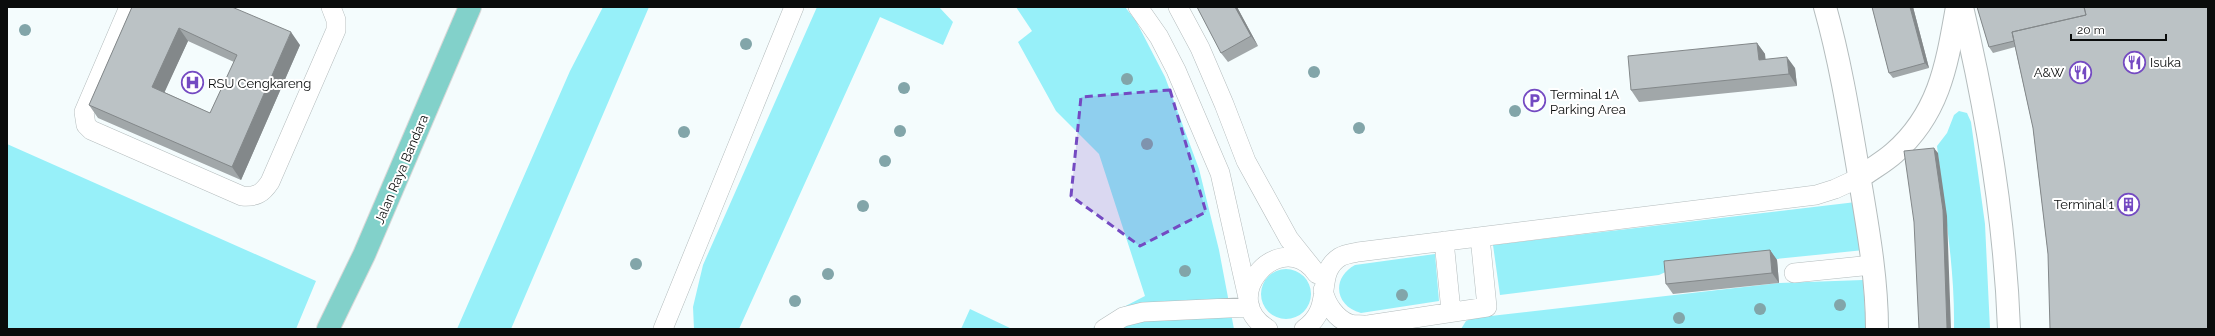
<svg xmlns="http://www.w3.org/2000/svg" width="2215" height="336" font-family="Raleway,sans-serif">
<rect width="100%" height="100%" fill="#f4fcfd"/>
<!-- green -->
<path fill="#97f0f9" d="M603,7H649L511,329H457L570,71Z
M817,7H939L953,22L943,45L880,17L739,329H694L693,307L703,265Z
M1016,7H1125L1136,21L1165,77L1199,169L1219,250L1234,329H1092L1110,314L1145,296L1099,154L1056,111L1018,42L1032,31Z
M1959,111L1967,113L1971,122L1985,224L1990,329H1954C1955,267 1944,208 1937,146L1947,133L1954,115Z
M7,144L316,281L296,329H7Z
M1856,202L1864,250L1670,270L1659,275L1500,295L1493,245Z
M1435,254L1439,301L1361,313C1335,306 1331,278 1355,265Z
M1261 294a25 25 0 1 1 50 0a25 25 0 1 1-50 0Z
M1863,280L1866,329H1461L1466,321L1473,318L1779,283Z
M970,309L1012,329H961Z"/>
<g fill="none" stroke-linecap="round" stroke-linejoin="round">
<defs>
<path id="lane" d="M129,7L84,112L86,125L91,130L242,196C256,197 262,194 270,182L336,30V20L331,7
M1138,7L1159,37L1176,70L1220,173L1248,298
M1178,7L1200,48L1224,104L1246,161L1289,239L1317,274
M1444,241L1451,311
M1794,273L1872,265
M1323,290C1326,304 1336,319 1350,324C1359,326 1366,323 1374,329
M1368,325L1487,307L1480,237
M663,329L794,7
M1104,329L1123,317L1143,312L1250,307
M1268,329C1218,299 1275,232 1311,267
M1304,329C1336,307 1313,274 1340,257C1345,254 1353,253 1358,252L1816,195L1835,189L1859,178"/>
<path id="street" d="M1962,7C1987,112 2005,221 2009,329"/>
<path id="secondary" d="M1825,7C1841,64 1850,122 1860,181C1868,229 1877,279 1877,329
M1859,178C1871,169 1884,162 1894,153C1940,113 1947,63 1957,7"/>
<path id="primary" d="M328,329L364,255L470,7"/>
</defs>
<!-- lane casing -->
<use href="#lane" stroke="#b4bcbd" stroke-width="20"/>
<!-- street casing -->
<use href="#street" stroke="#b4bcbd" stroke-width="24"/>
<!-- secondary casing -->
<use href="#secondary" stroke="#b4bcbd" stroke-width="24"/>
<!-- primary casing -->
<use href="#primary" stroke="#d8d8d8" stroke-width="24"/>
<!-- lane -->
<use href="#lane" stroke="#fff" stroke-width="19"/>
<!-- street -->
<use href="#street" stroke="#fff" stroke-width="22"/>
<!-- secondary -->
<use href="#secondary" stroke="#fff" stroke-width="22"/>
<!-- primary -->
<use href="#primary" stroke="#82d1ca" stroke-width="22"/>
</g>
<!-- trees -->
<g fill="#82a5a9">
<circle cx="25" cy="30" r="6"/>
<circle cx="746" cy="44" r="6"/>
<circle cx="1314" cy="72" r="6"/>
<circle cx="1127" cy="79" r="6"/>
<circle cx="904" cy="88" r="6"/>
<circle cx="1515" cy="111" r="6"/>
<circle cx="1359" cy="128" r="6"/>
<circle cx="900" cy="131" r="6"/>
<circle cx="684" cy="132" r="6"/>
<circle cx="1147" cy="144" r="6"/>
<circle cx="885" cy="161" r="6"/>
<circle cx="863" cy="206" r="6"/>
<circle cx="636" cy="264" r="6"/>
<circle cx="1185" cy="271" r="6"/>
<circle cx="828" cy="274" r="6"/>
<circle cx="1402" cy="295" r="6"/>
<circle cx="795" cy="301" r="6"/>
<circle cx="1840" cy="305" r="6"/>
<circle cx="1760" cy="309" r="6"/>
<circle cx="1679" cy="318" r="6"/>
</g>
<!-- wall -->
<path fill="#a1a7a9" fill-rule="evenodd" d="M132,7L300,45L241,180L98,118L89,105ZM188,41L234,62L210,113L164,92Z
M1197,7H1237L1258,46L1228,62L1221,53Z
M1872,7H1913L1929,68L1893,78L1889,73Z
M1977,7H2208L2048,254L2033,128L2015,47L1993,53L1989,47Z
M1757,43L1765,54V59L1795,68L1797,86L1639,102L1631,90Z
M1770,250L1777,260L1779,283L1673,294L1666,284Z"/>
<!-- shaded-wall -->
<path fill="#83888a" d="M1235,7H1237L1258,46L1251,36Z
M1910,7H1913L1929,68L1925,63Z
M179,28L188,41L161,100L152,87Z
M291,32L300,45L241,180L232,167Z
M1757,43L1765,54L1767,71L1759,60Z
M1787,57L1795,68L1797,86L1789,74Z
M1934,148L1938,153L1947,216L1951,329H1947Z
M1770,250L1777,260L1779,283L1772,273Z"/>
<!-- building -->
<path fill="#bbc2c5" stroke="#83888a" fill-rule="evenodd" d="M132,7H232L291,32L232,167L89,105ZM179,28L237,55L210,113L152,87Z
M1197,7H1235L1251,36L1221,53Z
M1872,7H1910L1925,63L1889,73Z
M1977,7H2084L2086,15L2012,32L2014,41L1989,47Z
M2084,7H2208V329H2050L2048,254L2033,128L2012,32L2086,15Z
M1757,43L1759,60L1787,57L1789,74L1631,90L1628,56Z
M1934,148L1943,210L1947,329H1919L1914,222L1904,151Z
M1770,250L1772,273L1666,284L1664,261Z"/>
<!-- marked area -->
<path fill="#744ac2" fill-opacity="0.2" stroke="#744ac2" stroke-width="3" stroke-dasharray="8 5" stroke-linejoin="round" d="M1170,90L1206,212L1140,246L1071,196L1081,97Z"/>
<!-- icons -->
<defs>
<symbol id="restaurant-ring" viewBox="-11 -11 22 22"><circle r="9.5" fill="#fff" stroke="#744ac2" stroke-width="1.5"/><path d="M-5-6h1v4h1v-4h1v4h1v-4h1v5L-1.5 .5V6h-2V.5L-5-1ZM5-6V6H3V1.5H1.5Q1.5-4 5-6Z" fill="#744ac2"/></symbol>
<symbol id="hospital-ring" viewBox="-11 -11 22 22"><circle r="9.5" fill="#fff" stroke="#744ac2" stroke-width="1.5"/><path d="M-5-5h3v3.5h4V-5h3V5h-3V1.5h-4V5h-3Z" fill="#744ac2"/></symbol>
<symbol id="parking-ring" viewBox="-11 -11 22 22"><circle r="9.5" fill="#fff" stroke="#744ac2" stroke-width="1.5"/><path d="M-3.5-5.5H1a3.5 3.5 0 0 1 0 7H-1V5.5H-3.5ZM-1-3.4V-.6H.8a1.4 1.4 0 0 0 0-2.8Z" fill="#744ac2"/></symbol>
<symbol id="building-ring" viewBox="-11 -11 22 22"><circle r="9.5" fill="#fff" stroke="#744ac2" stroke-width="1.5"/><path d="M-4-6H4V6H1V3H-1V6H-4ZM-2.5-4.3h1.7v1.8h-1.7ZM.8-4.3h1.7v1.8H.8ZM-2.5-1h1.7V.8h-1.7ZM.8-1h1.7V.8H.8Z" fill="#744ac2"/></symbol>
</defs>
<g fill-rule="evenodd">
<use href="#restaurant-ring" x="2122" y="50" width="25" height="25"/>
<use href="#restaurant-ring" x="2068" y="60" width="25" height="25"/>
<use href="#hospital-ring" x="180" y="70" width="25" height="25"/>
<use href="#parking-ring" x="1522" y="88" width="25" height="25"/>
<use href="#building-ring" x="2116" y="192" width="25" height="25"/>
</g>
<g text-anchor="middle" stroke-width="4" stroke-linejoin="round" paint-order="stroke">
<!-- poi labels -->
<g font-size="13" fill="#0a0c0c" stroke="#fff" text-anchor="start">
<text x="2150" y="67">Isuka</text>
<text x="2064" y="77" text-anchor="end">A&amp;W</text>
<text x="208" y="88">RSU Cengkareng</text>
<text x="1550" y="99">Terminal 1A<tspan x="1550" dy="15">Parking Area</tspan></text>
<text x="2114" y="209" text-anchor="end">Terminal 1</text>
</g>
<!-- street labels -->
<g font-size="13" fill="#0a0c0c" stroke="#fff">
<text transform="translate(401 169) rotate(-67)" y="5">Jalan Raya Bandara</text>
</g>
</g>
<!-- border -->
<rect width="2215" height="336" fill="none" stroke="#0a0c0c" stroke-width="16"/>
<!-- scale -->
<path d="M2071 34v6h95v-6" fill="none" stroke="#0a0c0c" stroke-width="2"/>
<text x="2077" y="34" font-size="12" fill="#0a0c0c" stroke="#ffffff" stroke-width="3" paint-order="stroke">20 m</text>
</svg>
